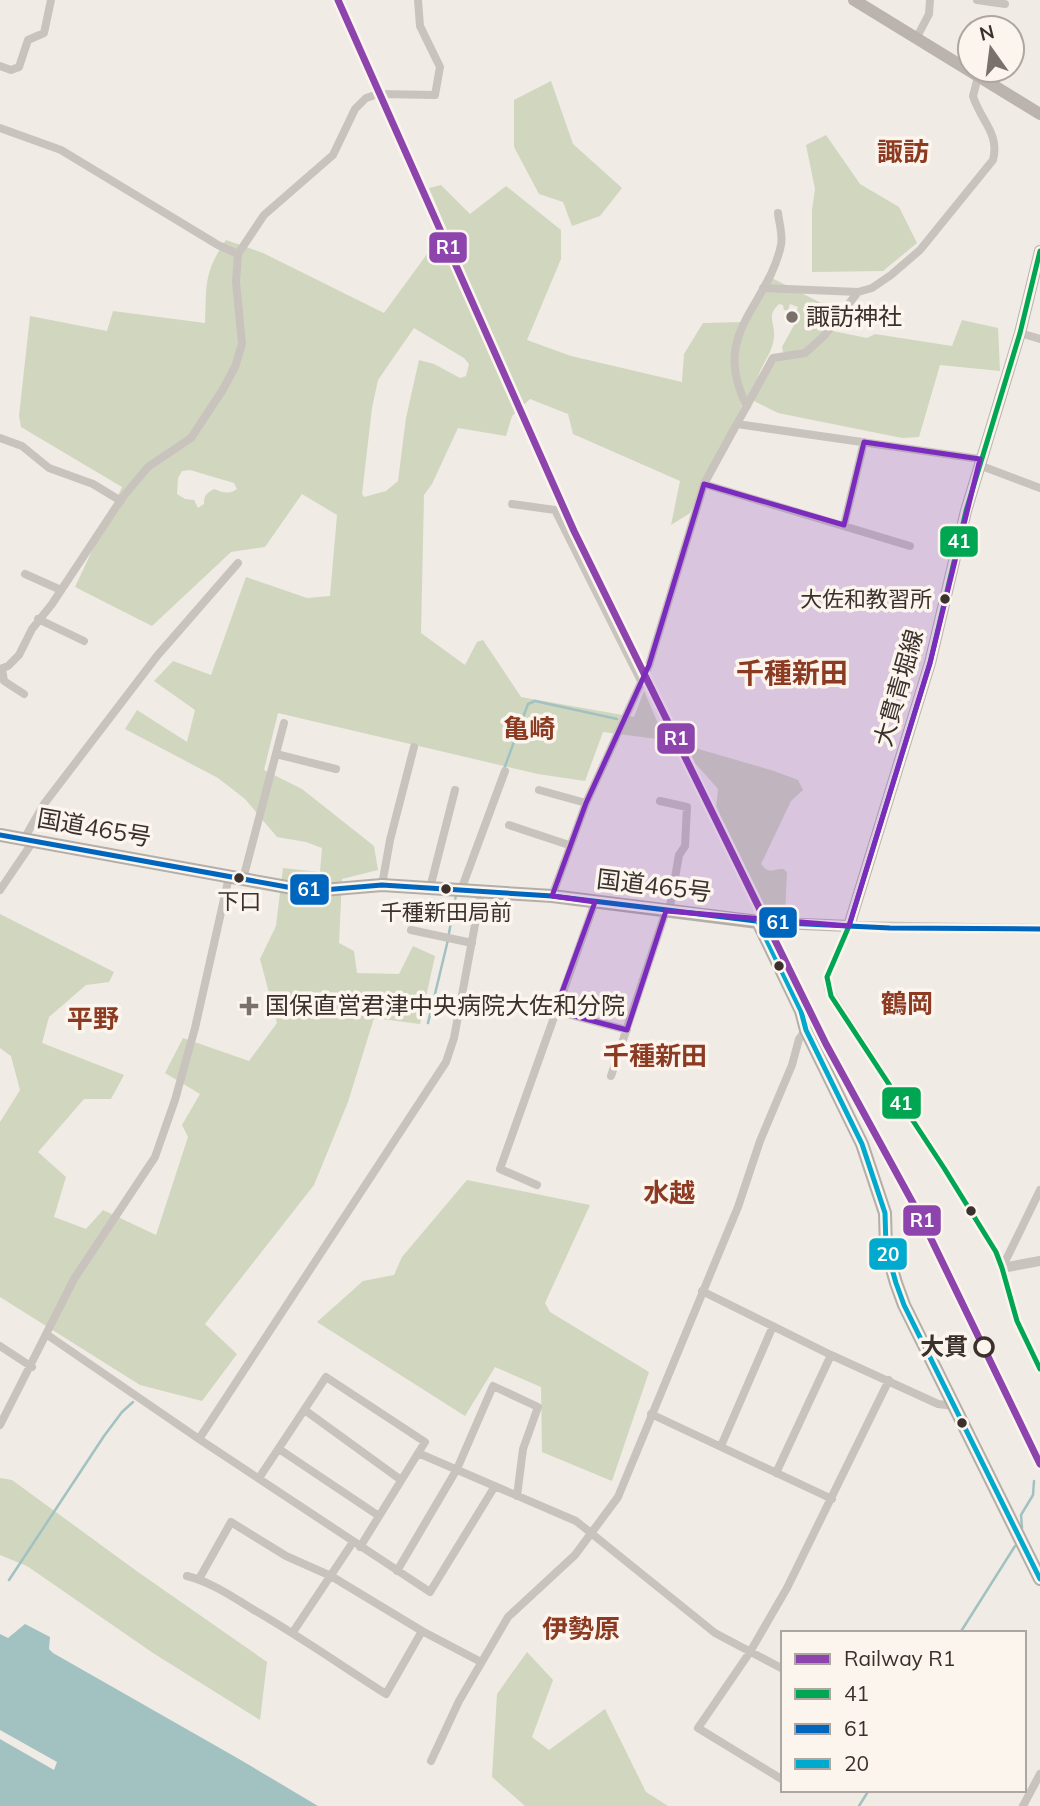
<svg xmlns="http://www.w3.org/2000/svg" width="1040" height="1806" font-family="Mulish,'Noto Sans JP',sans-serif">
<rect width="100%" height="100%" fill="#f0ebe5"/>
<!-- green -->
<path fill="#d1d6bf" fill-rule="evenodd" d="M551,81L573,144L622,188L600,216L572,226L563,202L539,194L514,147V100Z
M826,135L860,184L899,207L917,243L883,271L812,272V210L815,189L806,145Z
M441,185L470,214L506,186L561,230V259L527,340L571,356L682,382L684,354L703,323L744,322L766,275L825,305L823,329L867,338L875,334L952,346L962,320L998,328L1000,371L940,365L919,437L902,438L778,413L746,397L690,513L671,525L680,481L573,434L568,414L530,399L512,416L506,436L458,428L432,484L424,495L421,633L465,665L477,642L483,640L521,697L634,717L644,691L665,740L603,732L585,781L538,774L278,713L264,770L302,789L374,846L378,870L342,879L339,943L354,951L357,973L399,974L413,946L435,956L420,1024L374,1018L348,1102L314,1185L205,1324L237,1354L202,1401L140,1385L0,1297V1122L20,1090L11,1056L0,1048V914L114,972L109,982L86,985L49,1017L42,1043L124,1075L111,1099H84L38,1152L66,1177L54,1217L86,1229L103,1210L156,1235L188,1137L182,1125L200,1094L165,1073L183,1038L249,1061L277,1023L260,959L276,926L283,868L320,872L322,848L306,842L277,837L245,799L218,778L125,729L137,710L187,742L195,710L154,681L173,661L211,675L246,577L307,598L330,596L337,515L302,494L265,547L231,552L152,626L75,587L122,487L21,427L19,416L30,316L107,331L113,311L205,323C207,284 203,274 226,240L263,253L384,313L446,228L429,188ZM779,304L783,305L784,310H788L790,304L798,307L796,314L798,318L782,347L783,352L788,353L773,361L757,381C760,364 774,353 774,335C775,323 766,316 779,304ZM414,328L464,358L469,364L466,376L460,378L434,364L419,360L406,418L398,481L386,491L364,497L362,494L372,408L378,380ZM190,470L234,483L237,489C229,495 222,492 214,489C206,493 204,496 204,504L198,508L194,500L185,499L177,494L178,478L182,471Z
M695,748L774,771L798,780L803,790L791,801L761,864C769,875 772,869 783,869L787,872L785,916L778,919L770,918L764,910L716,810L718,789L695,763L690,752Z
M467,1180L590,1205L545,1303L550,1312L649,1372L612,1481L542,1452L541,1387L495,1367L465,1416L317,1322L363,1281L394,1275L402,1257Z
M0,1478L12,1480L138,1572L267,1662L260,1720L153,1653L27,1566L0,1555Z
M527,1652L553,1680L532,1737L549,1750L605,1709L646,1792L668,1806H525L492,1777L497,1694Z"/>
<!-- water -->
<path fill="#a1c2c1" d="M25,1624L50,1637L49,1649L53,1653L239,1759L318,1806H0V1634L8,1638Z"/>
<!-- pier -->
<path fill="#f0ebe5" d="M0,1730L57,1762L54,1770L0,1739Z"/>
<g fill="none" stroke-linecap="round" stroke-linejoin="round">
<!-- stream -->
<path stroke="#a1c2c1" stroke-width="2.5" d="M504,769L528,704L535,701L617,719
M428,1023L447,944L456,895
M1022,1528L1021,1515L1033,1495L1034,1481
M9,1580L104,1436L122,1412L133,1402
M960,1633L1015,1546
M859,1806L869,1790"/>
<!-- minor -->
<path stroke="#c9c3be" stroke-width="8" d="M977,0L1005,4
M916,39L929,14L930,0
M0,66L11,70L19,67L28,40L44,33L51,0
M0,128L61,150L218,245L238,254
M763,288L858,292
M1020,333L1040,339
M747,406C709,333 768,307 781,245C783,234 779,223 778,213
M737,424L980,459
M0,438L22,446L49,468L93,484L121,501
M979,465L1040,488
M704,484L910,546
M512,504L555,510L641,681
M844,525L864,442
M25,574L61,590
M38,619L84,641
M0,669L8,666L19,655L32,629L52,604L122,498L148,467L191,438L222,391L235,367L242,344L236,282L238,254L264,215L333,155L355,109L366,98L378,94L435,95L440,67L420,26L418,0
M2,669L4,681L24,694
M276,754L336,769
M539,790L586,803
M660,801L687,807L685,846L679,855L669,912
M509,825L569,845
M24,839L44,804L157,656L238,563
M243,879L284,723
M382,885L390,840L414,747
M430,888L455,790
M0,890L34,840
M461,890L505,771
M552,896L586,803L649,665L704,484L773,358L805,353L824,336L858,292L872,288L891,275L920,250L993,160C1000,133 980,120 973,96L978,77
M849,926L827,977L828,989L944,1168L996,1252L1002,1268L1017,1321L1040,1369
M411,930L472,943
M555,1011L627,1030
M611,1076L666,911
M537,1185L500,1169L595,902
M1002,1268L1040,1190
M702,1291L831,1355L938,1404L954,1406
M46,1334L199,1439L430,1592L495,1486
M0,1346L32,1367
M306,1411L401,1480
M651,1414L832,1499
M0,1425L74,1279L155,1157L175,1100L195,1028L229,877
M199,1439L446,1062L454,1038L481,892
M721,1446L773,1326
M279,1449L379,1516
M418,1453L576,1521L715,1633L783,1669
M776,1473L831,1355
M259,1478L326,1377L425,1442L360,1547
M397,1571L457,1469L493,1386L538,1407L523,1449L517,1496
M187,1576C211,1582 233,1597 254,1610C299,1636 342,1666 386,1694L422,1631
M199,1579L231,1522L286,1556L331,1576L422,1631L481,1662
M293,1632L353,1542
M431,1761L459,1701L508,1617L575,1555L618,1497L738,1207L760,1141L792,1065L799,1039L806,1030
M783,1780L698,1728L750,1652L787,1588L889,1380
M1023,1806L1040,1774"/>
<!-- tertiary -->
<path stroke="#c9c3be" stroke-width="10" d="M849,926L1040,929
M1002,1268L1040,1261"/>
<!-- secondary -->
<path stroke="#bab3ae" stroke-width="12" d="M854,0L1040,114
M758,922L849,926L930,663L966,511L1020,333L1040,251"/>
<!-- trunk -->
<path stroke="#b4aea8" stroke-width="14" d="M0,835L298,889L323,890L382,885L552,896L758,922L801,1011L806,1030L862,1144L885,1213L886,1248L896,1283L904,1305L1040,1579"/>
<defs>
<path id="bus-1" d="M1040,251L1020,333L966,511L930,663L849,926L827,977L831,996L944,1168L996,1252L1002,1268L1017,1321L1040,1369"/>
<path id="bus-2" d="M0,835L298,889L323,890L382,885L552,896L765,922L890,928L1040,929"/>
<path id="bus-3" d="M758,922L801,1011L806,1030L862,1144L885,1213L886,1248L896,1283L904,1305L1040,1579"/>
</defs>
<!-- bus-1 casing -->
<use href="#bus-1" stroke="#fbf5ee" stroke-width="10"/>
<!-- bus-2 casing -->
<use href="#bus-2" stroke="#fbf5ee" stroke-width="10"/>
<!-- bus-3 casing -->
<use href="#bus-3" stroke="#fbf5ee" stroke-width="10"/>
<!-- bus-1 -->
<use href="#bus-1" stroke="#00a651" stroke-width="5"/>
<!-- bus-2 -->
<use href="#bus-2" stroke="#0065bd" stroke-width="5"/>
<!-- bus-3 -->
<use href="#bus-3" stroke="#00a9ce" stroke-width="5"/>
<defs>
<path id="rail-1" d="M338,0L574,531L826,1044L920,1216L1040,1464"/>
</defs>
<!-- rail-1 casing -->
<use href="#rail-1" stroke="#fbf5ee" stroke-width="12"/>
<!-- rail-1 -->
<use href="#rail-1" stroke="#8e44ad" stroke-width="7"/>
</g>
<!-- marked area -->
<path fill="#7b2cbf" fill-opacity="0.2" stroke="#7b2cbf" stroke-width="5" stroke-linejoin="round" d="M864,442L980,459L930,663L849,926L666,911L627,1030L555,1011L595,902L552,896L586,803L649,665L704,484L844,525Z"/>
<!-- markers -->
<g fill="#7a716c" stroke="#fbf5ee" stroke-width="2.5">
<circle cx="792" cy="317" r="7"/>
<path d="M245.5 995.5h7v7h7v7h-7v7h-7v-7h-7v-7h7z"/>
</g>
<g fill="#3b302b" stroke="#fbf5ee" stroke-width="2.5">
<circle cx="945" cy="599" r="6"/>
<circle cx="239" cy="878" r="6"/>
<circle cx="446" cy="889" r="6"/>
<circle cx="779" cy="966" r="6"/>
<circle cx="971" cy="1211" r="6"/>
<circle cx="962" cy="1423" r="6"/>
</g>
<circle fill="#fbf5ee" stroke="#3b302b" stroke-width="3.5" cx="984" cy="1347" r="9"/>
<g text-anchor="middle" stroke-width="7" stroke-linejoin="round" paint-order="stroke">
<!-- bus labels -->
<g font-size="22" fill="#3b302b" stroke="#fbf5ee">
<text x="932" y="607" text-anchor="end">大佐和教習所</text>
<text x="239" y="909">下口</text>
<text x="446" y="920">千種新田局前</text>
</g>
<!-- poi labels -->
<g font-size="24" fill="#3b302b" stroke="#fbf5ee" text-anchor="start">
<text x="806" y="325">諏訪神社</text>
<text x="265" y="1014">国保直営君津中央病院大佐和分院</text>
</g>
<!-- street labels -->
<g font-size="24" fill="#3b302b" stroke="#fbf5ee">
<text transform="translate(899 688) rotate(-74)" y="8">大貫青堀線</text>
<text transform="translate(94 828) rotate(10)" y="8">国道465号</text>
<text transform="translate(654 886) rotate(7)" y="8">国道465号</text>
</g>
<!-- stop labels -->
<g font-size="24" font-weight="bold" fill="#3b302b" stroke="#fbf5ee" text-anchor="end">
<text x="968" y="1355">大貫</text>
</g>
<!-- neighbourhood labels -->
<g font-size="26" font-weight="bold" fill="#8c3b22" stroke="#fbf5ee">
<text x="903" y="161">諏訪</text>
<text x="529" y="738">亀崎</text>
<text x="907" y="1013">鶴岡</text>
<text x="93" y="1028">平野</text>
<text x="655" y="1065">千種新田</text>
<text x="669" y="1202">水越</text>
<text x="581" y="1638">伊勢原</text>
</g>
<!-- quarter labels -->
<g font-size="28" font-weight="bold" fill="#8c3b22" stroke="#fbf5ee">
<text x="792" y="683">千種新田</text>
</g>
</g>
<g stroke="#fbf5ee" stroke-width="2.5">
<rect x="428" y="231" width="40" height="33" rx="7" fill="#8e44ad"/>
<rect x="939" y="525" width="40" height="33" rx="7" fill="#00a651"/>
<rect x="656" y="722" width="40" height="33" rx="7" fill="#8e44ad"/>
<rect x="289" y="873" width="41" height="33" rx="7" fill="#0065bd"/>
<rect x="758" y="906" width="40" height="33" rx="7" fill="#0065bd"/>
<rect x="881" y="1086" width="41" height="34" rx="7" fill="#00a651"/>
<rect x="902" y="1204" width="40" height="33" rx="7" fill="#8e44ad"/>
<rect x="868" y="1237" width="40" height="34" rx="7" fill="#00a9ce"/>
</g>
<g font-size="19" text-anchor="middle" font-weight="bold" fill="#fff">
<text x="448" y="254">R1</text>
<text x="959" y="548">41</text>
<text x="676" y="745">R1</text>
<text x="309" y="896">61</text>
<text x="778" y="929">61</text>
<text x="901" y="1110">41</text>
<text x="922" y="1227">R1</text>
<text x="888" y="1261">20</text>
</g>
<!-- legend -->
<rect x="781" y="1631" width="245" height="161" fill="#fbf5ee" stroke="#aea6a0" stroke-width="2"/>
<rect x="795" y="1654" width="35" height="10" fill="#8e44ad" stroke="#aea6a0" stroke-width="2"/>
<text x="844" y="1666" font-size="21" fill="#3b302b">Railway R1</text>
<rect x="795" y="1689" width="35" height="10" fill="#00a651" stroke="#aea6a0" stroke-width="2"/>
<text x="844" y="1701" font-size="21" fill="#3b302b">41</text>
<rect x="795" y="1724" width="35" height="10" fill="#0065bd" stroke="#aea6a0" stroke-width="2"/>
<text x="844" y="1736" font-size="21" fill="#3b302b">61</text>
<rect x="795" y="1759" width="35" height="10" fill="#00a9ce" stroke="#aea6a0" stroke-width="2"/>
<text x="844" y="1771" font-size="21" fill="#3b302b">20</text>
<!-- north arrow -->
<g transform="translate(991 49) rotate(346)"><circle r="33" fill="#fbf5ee" stroke="#aea6a0" stroke-width="2"/>
<path d="M0-5L12 26L0 18L-12 26Z" fill="#7a716c"/>
<text y="-10" font-size="19" font-weight="bold" text-anchor="middle" fill="#3b302b">N</text>
</g>
</svg>
